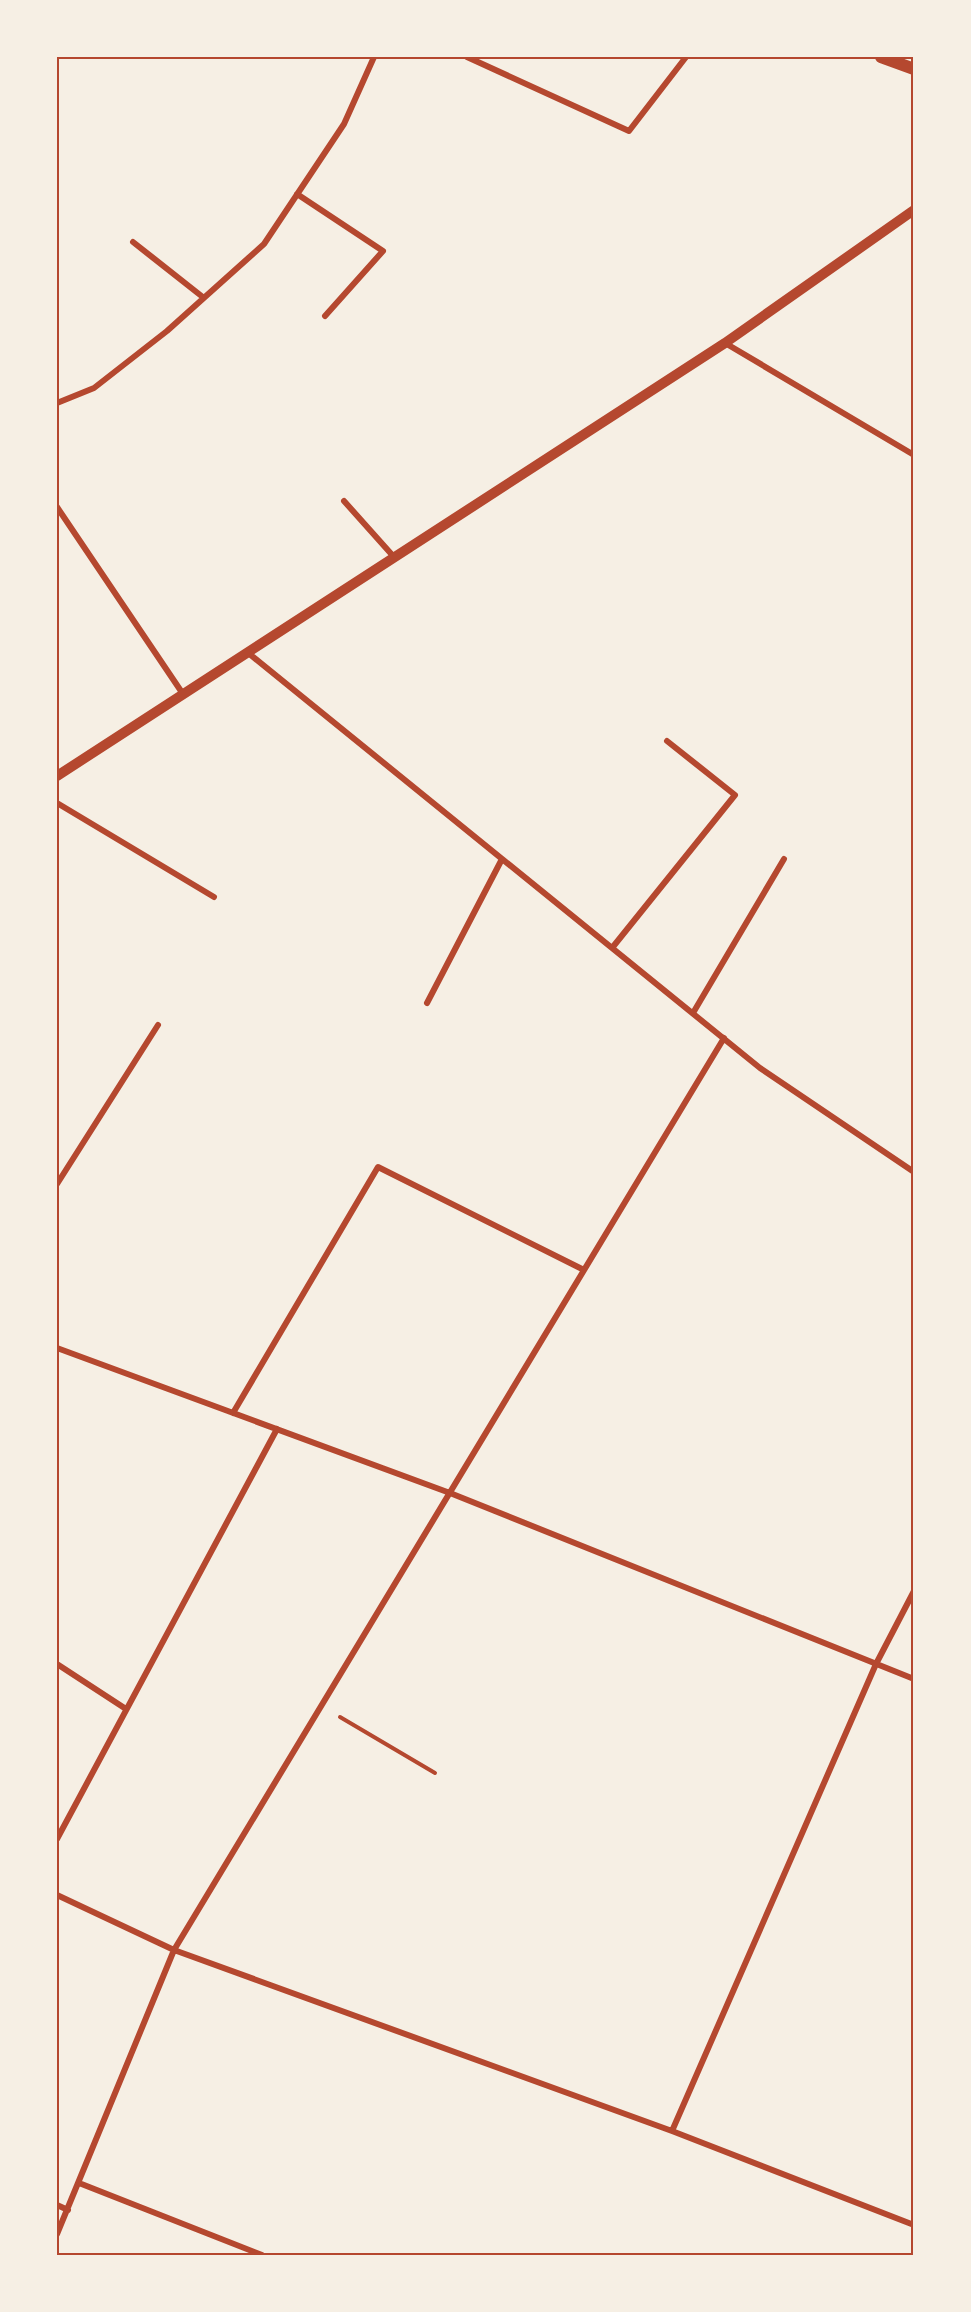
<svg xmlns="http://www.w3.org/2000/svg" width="971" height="2312" font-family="Roboto,sans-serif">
<rect width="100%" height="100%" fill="#f6efe4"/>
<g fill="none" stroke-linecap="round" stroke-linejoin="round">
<!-- path -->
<path stroke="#b5482f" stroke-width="4" d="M340,1717L435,1773"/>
<!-- minor -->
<path stroke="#b5482f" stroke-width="6" d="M467,57L629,131L686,57
M297,194L383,251L325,316
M133,242L204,298
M725,343L914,455
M57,403L94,388L167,331L264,244L344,124L374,57
M344,501L394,557
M57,507L183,694
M247,652L760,1068L914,1172
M57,803L214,897
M612,948L735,795L667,741
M427,1003L502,859
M693,1013L784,859
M57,1184L158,1025
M57,1348L450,1493L914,1679
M233,1413L378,1167L584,1270
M57,1664L126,1709
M57,1839L277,1429
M57,1895L174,1950L672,2131L914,2225
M672,2131L876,1664L914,1591
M79,2183L262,2255
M57,2205L68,2210
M57,2234L174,1950L724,1038"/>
<!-- tertiary -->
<path stroke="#b5482f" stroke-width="10" d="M57,776L725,343L914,210"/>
<!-- secondary -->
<path stroke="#b5482f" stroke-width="12" d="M881,57L914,69"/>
</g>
<!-- border -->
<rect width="971" height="2312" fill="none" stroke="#f6efe4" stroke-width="117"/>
<rect x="58" y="58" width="854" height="2196" fill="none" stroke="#b5482f" stroke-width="2"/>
</svg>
